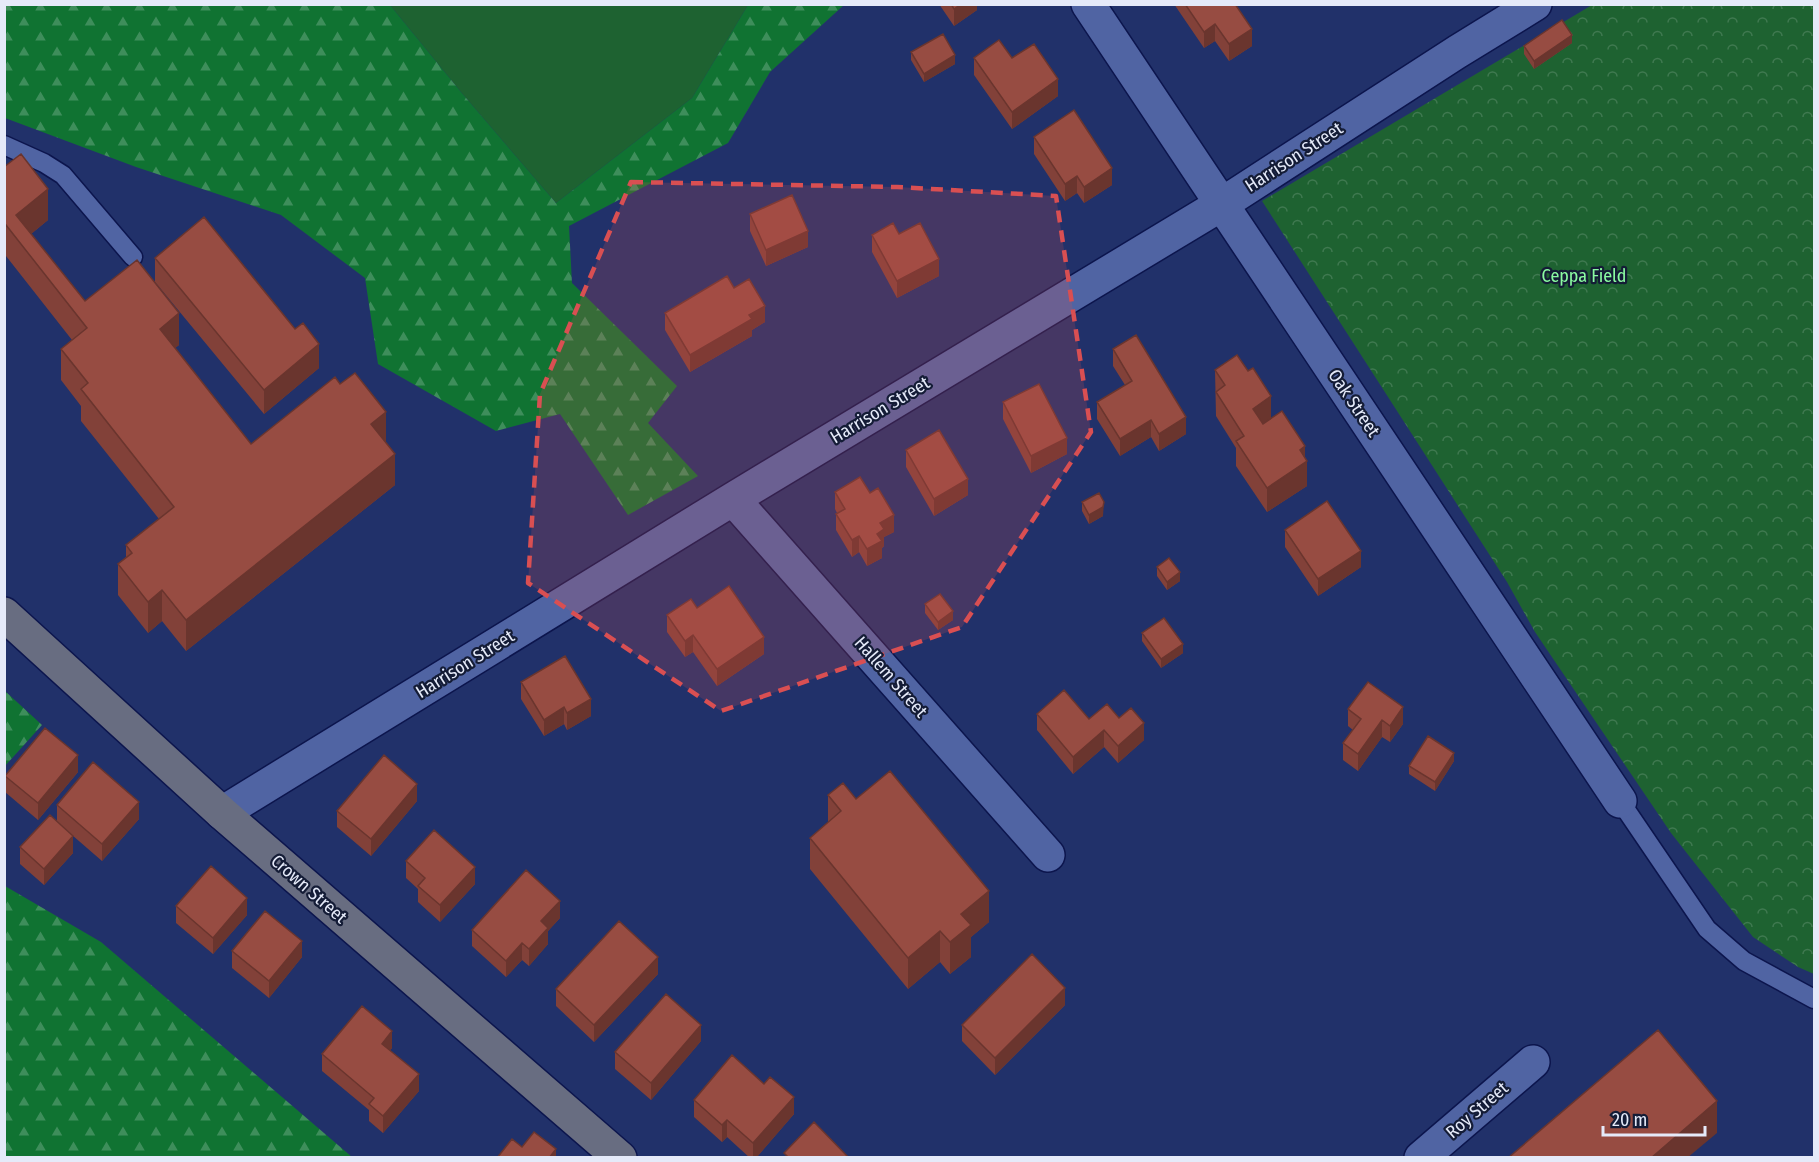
<svg xmlns="http://www.w3.org/2000/svg" width="1819" height="1162" font-family="'Fira Sans Condensed',sans-serif">
<defs>
<pattern id="forest-firs" width="22" height="20" patternUnits="userSpaceOnUse" patternTransform="scale(1.5)"><rect width="22" height="20" fill="#107332"/><path d="M5 1l3.5 6h-7zM16 11l3.5 6h-7z" fill="#3e8e5b"/></pattern>
<pattern id="park-crowns" width="20" height="18" patternUnits="userSpaceOnUse" patternTransform="scale(1.5)"><rect width="20" height="18" fill="#1e6231"/><path d="M2 6a3 3 0 1 1 6 0M12 15a3 3 0 1 1 6 0" fill="none" stroke="#3f7950"/></pattern>
</defs>
<rect width="100%" height="100%" fill="#21316a"/>
<!-- green -->
<path fill="#1e6231" d="M390,5H748L692,98L556,203L461,92Z"/>
<!-- forest -->
<path fill="url(#forest-firs)" d="M4,5H390L461,92L556,203L692,98L748,5H844L770,72L728,143L569,226L572,283L677,386L648,423L698,476L628,515L560,414L496,431L378,364L365,278L281,215L136,167L5,118Z
M5,691L42,725L5,766Z
M5,886L101,942L352,1157H5Z"/>
<!-- park -->
<path fill="url(#park-crowns)" d="M1592,5H1814V974L1798,967L1753,937L1671,833L1535,632L1507,582L1262,201Z"/>
<g fill="none" stroke-linecap="round" stroke-linejoin="round">
<defs>
<path id="lane" d="M4,145L44,163L63,175L133,257
M1620,801L1707,929L1744,961L1814,999"/>
<path id="street" d="M1088,4L1620,801
M733,499L1048,855
M222,813L733,499L1222,204L1457,52L1535,4
M1421,1158L1533,1062"/>
<path id="secondary" d="M4,614L222,813L620,1158"/>
</defs>
<!-- lane casing -->
<use href="#lane" stroke="#0c154d" stroke-width="21"/>
<!-- street casing -->
<use href="#street" stroke="#0c154d" stroke-width="36"/>
<!-- secondary casing -->
<use href="#secondary" stroke="#0c154d" stroke-width="36"/>
<!-- lane -->
<use href="#lane" stroke="#5064a3" stroke-width="18"/>
<!-- street -->
<use href="#street" stroke="#5064a3" stroke-width="33"/>
<!-- secondary -->
<use href="#secondary" stroke="#686d81" stroke-width="33"/>
</g>
<!-- wall -->
<path fill="#824139" d="M939,4H977V10L954,26Z
M1174,4H1235L1252,46L1229,61L1215,41L1204,48Z
M1572,43L1534,69L1524,54V46Z
M911,52L955,64L924,82L911,60Z
M974,58H1012L1058,96L1012,129L974,75Z
M1034,137L1112,185L1084,203L1077,193L1065,201L1034,154Z
M4,167L48,220L31,234L85,301L179,345L175,348L251,444L386,442L395,485L186,651L162,621L148,633L118,595V564L126,557V545L159,519L81,421V406L61,380V349L72,340L6,256L4,257Z
M750,214L808,247L766,266L750,231Z
M899,234L939,276L897,298L872,252V235Z
M155,258L295,329L319,368L264,414L155,282Z
M734,288L765,322L752,330V336L690,372L665,330V313Z
M1113,349L1186,434L1159,451L1151,437L1120,456L1097,419V402L1125,385L1113,366Z
M1215,370L1271,419L1305,458L1307,486L1267,512L1236,466V448L1216,416Z
M1003,402L1067,454L1031,473L1003,419Z
M906,450L968,495L934,516L906,467Z
M835,492L894,532L884,537V546L882,548V558L867,566L859,552L852,557L836,530V514L837,513L835,509Z
M1082,502L1103,516L1089,524L1082,511Z
M1285,530L1361,567L1318,596L1285,547Z
M1157,567L1180,581L1167,590L1157,576Z
M925,604L953,620L938,630L925,613Z
M697,608L764,654L717,686L693,652L685,657L667,632V615Z
M1142,633L1183,653L1161,668L1142,641Z
M521,682L591,716L567,730L564,724L544,736L521,699Z
M1348,709L1403,724L1390,742L1382,737L1358,771L1343,760V743L1353,730L1348,726Z
M1037,714L1089,719L1144,740L1118,763L1104,747L1073,774L1037,730Z
M1454,761L1435,791L1409,774V766Z
M78,772L38,820L5,792V776Z
M828,795L856,799L989,922L971,937V957L950,974L940,962L908,989L810,869V838L828,822Z
M417,801L371,856L337,827V811Z
M57,805L139,819L102,861L57,822Z
M20,847L73,853L44,885L20,864Z
M406,861L475,884L440,922L418,902V889L406,878Z
M176,906L247,915L213,954L176,923Z
M560,918L548,931V944L529,966L522,960L506,977L472,946V930Z
M232,951L302,957L269,998L232,968Z
M658,974L594,1042L556,1006V989Z
M1065,1005L995,1075L962,1041V1025Z
M701,1041L651,1100L615,1069V1052Z
M392,1048L390,1050L419,1091L383,1133L369,1121V1110L322,1071V1054Z
M694,1100L794,1114L756,1158H750L727,1137L722,1142L694,1117Z"/>
<!-- shaded-wall -->
<path fill="#6a352e" d="M961,4H977V10L954,26V9Z
M1215,24V41L1204,48V32Z
M1252,29V46L1229,61V44Z
M1572,35V43L1534,69V61Z
M955,55V64L924,82V74Z
M1058,79V96L1012,129V112Z
M1112,168V185L1084,203V187Z
M1077,176V193L1065,201V184Z
M48,189V220L20,243L16,215Z
M6,225V256L4,257V226Z
M808,231V247L766,266V250Z
M939,259V276L897,298V281Z
M765,306V322L752,330V336L690,372V355L749,315Z
M179,313V345L160,360V329Z
M319,344V368L264,414V390Z
M1271,396V420L1253,433V409Z
M386,412V444L371,424Z
M1186,417V434L1159,451V434Z
M1151,420V437L1120,456V439Z
M1067,438V454L1031,473V456Z
M1305,446V463L1307,461V486L1267,512V488L1300,450Z
M395,454V485L186,651V620Z
M968,479V495L934,516V499Z
M1104,502L1103,516L1089,524V515Z
M894,515V532L884,537V546L882,548V558L867,566V549L877,534L880,523Z
M859,536V552L852,557V540Z
M1361,551V567L1318,596V579Z
M1180,572V581L1167,590V582Z
M162,590V621L148,633V602Z
M953,611V620L938,630V622Z
M693,635V652L685,657V641Z
M764,637V654L717,686V669Z
M1183,644V653L1161,668V659Z
M591,699V716L567,730V713Z
M564,707V724L544,736V720Z
M1403,707V724L1390,742V726Z
M1382,720V737L1358,771V754Z
M1144,723V740L1118,763V746Z
M1104,730V747L1073,774V757Z
M1454,753V761L1435,791V782Z
M78,755V772L38,820V803Z
M417,784V801L371,856V839Z
M139,802V819L102,861V844Z
M73,836V853L44,885V869Z
M475,867V884L440,922V905Z
M989,891V922L971,937V957L950,974V942L961,914Z
M247,898V915L213,954V938Z
M560,901V918L548,931V944L529,966V949L541,921Z
M940,931V962L908,989V958Z
M302,941V957L269,998V981Z
M522,943V960L506,977V961Z
M658,957V974L594,1042V1025Z
M1065,988V1005L995,1075V1058Z
M701,1025V1041L651,1100V1083Z
M392,1031V1048L382,1060V1044Z
M419,1074V1091L383,1133V1116Z
M794,1097V1114L756,1158H753V1143Z
M1717,1101V1133L1687,1158H1651Z
M727,1120V1137L722,1142V1125Z
M556,1149V1158H549Z"/>
<!-- building -->
<path fill="#974c42" stroke="#6a352e" stroke-width="1.5" d="M951,4H961L954,9Z
M1185,4H1235L1252,29L1229,44L1215,24L1204,32Z
M1562,20L1572,35L1534,61L1524,46Z
M943,34L955,55L924,74L911,52Z
M999,40L1012,58L1034,44L1058,79L1012,112L974,58Z
M1074,110L1112,168L1084,187L1077,176L1065,184L1034,137Z
M21,154L48,189L16,215L85,301L137,260L179,313L160,329L251,444L335,377L340,384L355,373L386,412L371,424L395,454L186,620L162,590L148,602L118,564L132,553L126,545L174,507L81,389L88,383L61,349L87,328L6,225L4,226V167Z
M792,195L808,231L766,250L750,214Z
M204,217L295,329L303,323L319,344L264,390L155,258Z
M893,223L899,234L920,223L939,259L897,281L872,235Z
M727,276L734,288L749,279L765,306L749,315L752,319L690,355L665,313Z
M1136,335L1186,417L1159,434L1151,420L1120,439L1097,402L1132,381L1113,349Z
M1237,355L1248,371L1253,368L1271,396L1253,409L1263,424L1282,411L1305,446L1300,450L1307,461L1267,488L1236,441L1244,436L1216,392L1225,385L1215,370Z
M1039,384L1067,438L1031,456L1003,402Z
M939,430L968,479L934,499L906,450Z
M860,477L870,493L878,488L894,515L880,523L884,529L877,534L882,541L867,549L859,536L852,540L836,514L845,509L835,492Z
M1099,493L1104,502L1103,507L1089,515L1082,502Z
M1327,501L1361,551L1318,579L1285,530Z
M1169,558L1180,572L1167,582L1157,567Z
M729,586L764,637L717,669L693,635L685,641L667,615L691,599L697,608Z
M940,594L953,611L938,622L925,604Z
M1164,618L1183,644L1161,659L1142,633Z
M565,656L591,699L567,713L564,707L544,720L521,682Z
M1368,682L1403,707L1390,726L1382,720L1358,754L1343,743L1361,719L1348,709Z
M1064,690L1089,719L1107,704L1119,718L1131,708L1144,723L1118,746L1104,730L1073,757L1037,714Z
M45,728L78,755L38,803L5,776Z
M1428,736L1454,753L1435,782L1409,766Z
M384,755L417,784L371,839L337,811Z
M93,762L139,802L102,844L57,805Z
M890,771L989,891L961,914L971,925L950,942L940,931L908,958L810,838L841,811L828,795L843,783L856,799Z
M50,815L73,836L44,869L20,847Z
M434,830L475,867L440,905L418,886L425,878L406,861Z
M211,866L247,898L213,938L176,906Z
M526,870L560,901L541,921L548,928L529,949L522,943L506,961L472,930Z
M265,911L302,941L269,981L232,951Z
M619,921L658,957L594,1025L556,989Z
M1032,954L1065,988L995,1058L962,1025Z
M666,994L701,1025L651,1083L615,1052Z
M362,1006L392,1031L382,1044L419,1074L383,1116L369,1104L374,1098L322,1054Z
M1658,1030L1717,1101L1651,1158H1508Z
M732,1055L764,1084L770,1077L794,1097L753,1143L727,1120L722,1125L694,1100Z
M814,1122L849,1158H789L784,1153Z
M534,1132L556,1149L549,1158H497L512,1139L522,1147Z"/>
<!-- marked area -->
<path fill="#d94f52" fill-opacity="0.2" stroke="#d94f52" stroke-width="4.5" stroke-dasharray="12 8" stroke-linejoin="round" d="M631,182L897,187L1056,196L1091,432L962,627L721,711L528,583L540,394Z"/>
<g text-anchor="middle" stroke-width="4.5" stroke-linejoin="round" paint-order="stroke">
<!-- street labels -->
<g font-size="18" fill="#e5eaf9" stroke="#141c36">
<text transform="translate(1294 157) rotate(-33)" y="6">Harrison Street</text>
<text transform="translate(1354 403) rotate(56)" y="6">Oak Street</text>
<text transform="translate(880 410) rotate(-31)" y="6">Harrison Street</text>
<text transform="translate(465 664) rotate(-32)" y="6">Harrison Street</text>
<text transform="translate(891 677) rotate(49)" y="6">Hallem Street</text>
<text transform="translate(309 889) rotate(41)" y="6">Crown Street</text>
<text transform="translate(1477 1110) rotate(-41)" y="6">Roy Street</text>
</g>
<!-- park labels -->
<g font-size="18" fill="#8afba1" stroke="#141c36">
<text x="1584" y="282">Ceppa Field</text>
</g>
</g>
<!-- border -->
<rect width="1819" height="1162" fill="none" stroke="#e5eaf9" stroke-width="12"/>
<!-- scale -->
<path d="M1603 1126v9h102v-9" fill="none" stroke="#e5eaf9" stroke-width="3"/>
<text x="1612" y="1126" font-size="18" fill="#e5eaf9" stroke="#141c36" stroke-width="4.5" paint-order="stroke">20 m</text>
</svg>
